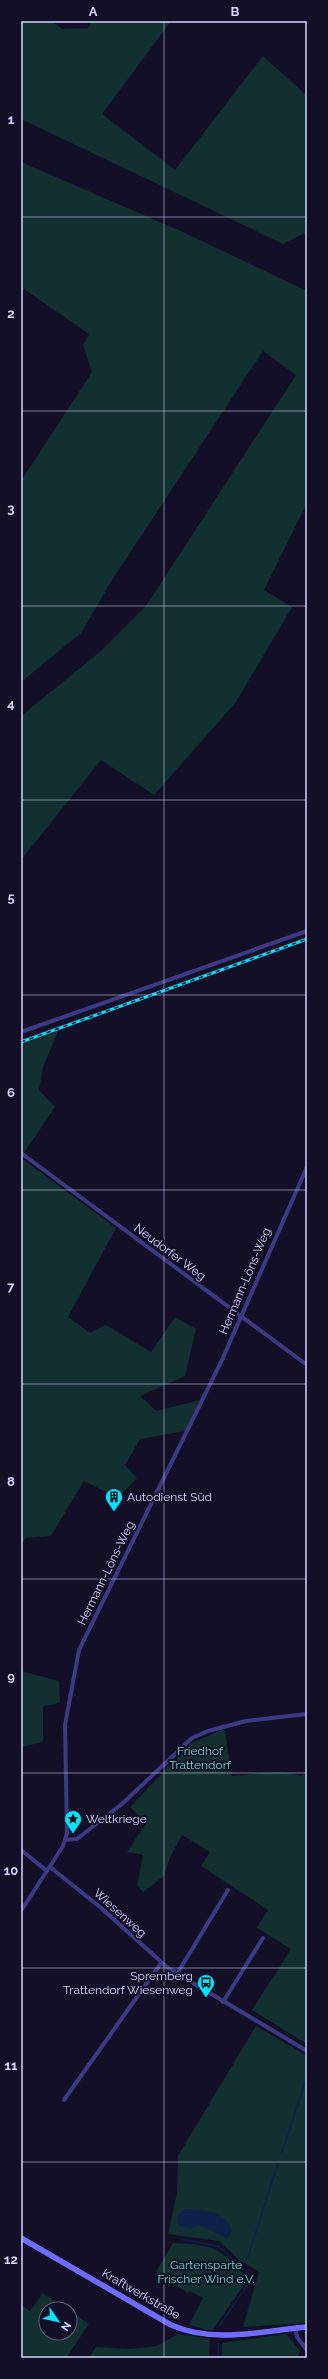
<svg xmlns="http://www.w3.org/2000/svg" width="328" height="2379" font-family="Raleway,sans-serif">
<rect width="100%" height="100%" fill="#130f26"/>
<!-- green -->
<path fill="#12302f" d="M21,21H52L62,29L88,28L93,21H171L102,114L175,170L263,56L307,96V216L305,233L283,244L21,119Z
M21,162L183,232L307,291V503L264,590L292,607L236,702L154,795L101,760L21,860V716L101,651L146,606L296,375L263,351L114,577L81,633L21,682V481L92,372L83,345L89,334L21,287Z
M58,1031L43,1067L39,1090L55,1107L24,1153L21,1151V1044Z
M21,1158L116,1228L68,1317L90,1333L106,1325L151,1352L175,1317L196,1329L185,1376L140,1396L156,1411L200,1400L185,1431L140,1439L125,1465L137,1478L118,1498L84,1481L51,1536L25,1538L21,1547Z
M21,1671L59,1681L60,1703L43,1706V1742L21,1747Z
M221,1730H225L231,1776C253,1775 280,1768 301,1776L307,1772V2044L252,2010L291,1949L257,1928L268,1910L201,1866L210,1852L182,1835L170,1857L164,1876L143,1892L137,1885L143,1855L127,1852L146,1823L130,1807L190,1744Z
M256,2026L307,2056V2323L243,2327L259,2272L238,2259L219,2241L168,2234L177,2193L178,2156Z
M173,2243C215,2245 218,2247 247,2277L246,2282L212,2331L189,2325L203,2298L190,2291L188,2293L156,2272Z
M43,2293L66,2309H46V2333H70V2311L89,2324L66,2358H21V2305L30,2311Z
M178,2334L210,2339L209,2358H89L96,2347L131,2349L157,2346Z
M286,2334L300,2351L297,2358H222V2343Z"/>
<!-- water -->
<path fill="#0c2248" d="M186,2209C203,2210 226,2211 232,2231L227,2239L202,2225L190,2228L179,2226C176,2219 177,2212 186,2209Z"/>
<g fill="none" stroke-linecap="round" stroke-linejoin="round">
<!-- stream -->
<path stroke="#0c2248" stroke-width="1.5" d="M282,2153L307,2077
M181,2239L218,2246L249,2274V2282L218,2328
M247,2260L278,2163
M218,2358L219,2343"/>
<!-- street -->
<path stroke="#3d3a85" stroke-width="4" d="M21,1032L307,931
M21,1153L307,1365
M65,1840L77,1839L123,1803L192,1738L208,1731L246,1721L307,1714
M21,1850L47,1871
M50,1867L100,1907L168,1968L307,2051
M21,1911L63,1846L67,1833L65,1725L79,1650L222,1360L307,1167
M177,1974L228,1890
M223,2002L263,1938
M64,2100L161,1963
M295,2328L297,2337L307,2350"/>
<!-- secondary -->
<path stroke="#6f6bff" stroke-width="5.5" d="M21,2238L171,2325C215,2344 261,2331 307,2327"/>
<defs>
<path id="rail" d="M21,1042L307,939"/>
</defs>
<!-- rail casing -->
<use href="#rail" stroke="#00e5ff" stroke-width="3"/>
<!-- rail -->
<use href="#rail" stroke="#130f26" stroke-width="1.5" stroke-dasharray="4.5" stroke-linecap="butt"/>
</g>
<!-- grid -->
<path fill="none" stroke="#d9d4ff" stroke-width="1" stroke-opacity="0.55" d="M164,21V2358M21,217H307M21,411H307M21,606H307M21,800H307M21,995H307M21,1190H307M21,1384H307M21,1579H307M21,1773H307M21,1968H307M21,2162H307"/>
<!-- icons -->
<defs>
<symbol id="building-pin" viewBox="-11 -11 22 30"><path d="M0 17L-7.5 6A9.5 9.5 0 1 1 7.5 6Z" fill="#00e5ff" stroke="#130f26"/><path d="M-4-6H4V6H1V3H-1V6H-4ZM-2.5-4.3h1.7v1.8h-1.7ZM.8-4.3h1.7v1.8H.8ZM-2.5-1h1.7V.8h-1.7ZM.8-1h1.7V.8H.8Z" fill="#111"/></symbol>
<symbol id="sight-pin" viewBox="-11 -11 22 30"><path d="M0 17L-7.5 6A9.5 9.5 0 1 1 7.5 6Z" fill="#00e5ff" stroke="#130f26"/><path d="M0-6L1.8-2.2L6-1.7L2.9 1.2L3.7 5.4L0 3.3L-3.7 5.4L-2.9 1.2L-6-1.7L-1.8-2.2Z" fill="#111"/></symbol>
<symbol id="bus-pin" viewBox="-11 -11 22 30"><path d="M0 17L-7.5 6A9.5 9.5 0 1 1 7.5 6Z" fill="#00e5ff" stroke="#130f26"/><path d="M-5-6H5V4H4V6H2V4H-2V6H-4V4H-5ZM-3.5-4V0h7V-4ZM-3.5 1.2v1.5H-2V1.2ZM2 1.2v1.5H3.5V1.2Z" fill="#111"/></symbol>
</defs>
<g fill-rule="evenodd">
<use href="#building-pin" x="104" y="1487" width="20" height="27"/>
<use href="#sight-pin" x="63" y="1809" width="20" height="27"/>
<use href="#bus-pin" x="196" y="1973" width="20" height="27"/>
</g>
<g text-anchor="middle" stroke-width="4" stroke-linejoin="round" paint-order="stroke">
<!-- street labels -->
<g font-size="12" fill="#d9d4ff" stroke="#130f26">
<text transform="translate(170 1252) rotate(37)" y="4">Neudorfer Weg</text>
<text transform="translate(245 1281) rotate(-67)" y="4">Hermann-Löns-Weg</text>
<text transform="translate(106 1573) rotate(-64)" y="4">Hermann-Löns-Weg</text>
<text transform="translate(120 1913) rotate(42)" y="4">Wiesenweg</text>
<text transform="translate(141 2294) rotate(30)" y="4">Kraftwerkstraße</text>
</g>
<!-- poi labels -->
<g font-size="12" fill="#d9d4ff" stroke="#130f26" text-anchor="start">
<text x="127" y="1501">Autodienst Süd</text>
<text x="86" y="1823">Weltkriege</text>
<text x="193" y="1980" text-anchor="end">Spremberg<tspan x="193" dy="14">Trattendorf Wiesenweg</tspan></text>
</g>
<!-- park labels -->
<g font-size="12" fill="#5fe0c0" stroke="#130f26">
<text x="200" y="1755">Friedhof<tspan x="200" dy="14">Trattendorf</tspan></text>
<text x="206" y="2269">Gartensparte<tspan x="206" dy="14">Frischer Wind e.V.</tspan></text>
</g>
</g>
<!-- border -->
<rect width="328" height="2379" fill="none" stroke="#130f26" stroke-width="44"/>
<!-- north arrow -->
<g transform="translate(58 2321) rotate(124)"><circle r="19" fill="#130f26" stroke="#625e7d"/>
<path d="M0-3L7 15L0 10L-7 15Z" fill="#00e5ff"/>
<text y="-6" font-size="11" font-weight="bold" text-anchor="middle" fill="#d9d4ff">N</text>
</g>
<rect x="22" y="22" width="284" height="2335" fill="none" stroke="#d9d4ff" stroke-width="1.5"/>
<g font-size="13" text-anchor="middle" font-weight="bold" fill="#d9d4ff">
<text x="93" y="16">A</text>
<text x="235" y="16">B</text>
<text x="11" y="124">1</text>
<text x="11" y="318">2</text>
<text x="11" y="513">3</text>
<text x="11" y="708">4</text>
<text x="11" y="902">5</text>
<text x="11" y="1097">6</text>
<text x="11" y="1291">7</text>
<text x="11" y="1486">8</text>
<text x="11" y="1681">9</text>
<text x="11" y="1875">10</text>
<text x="11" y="2070">11</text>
<text x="11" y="2264">12</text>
</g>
</svg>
